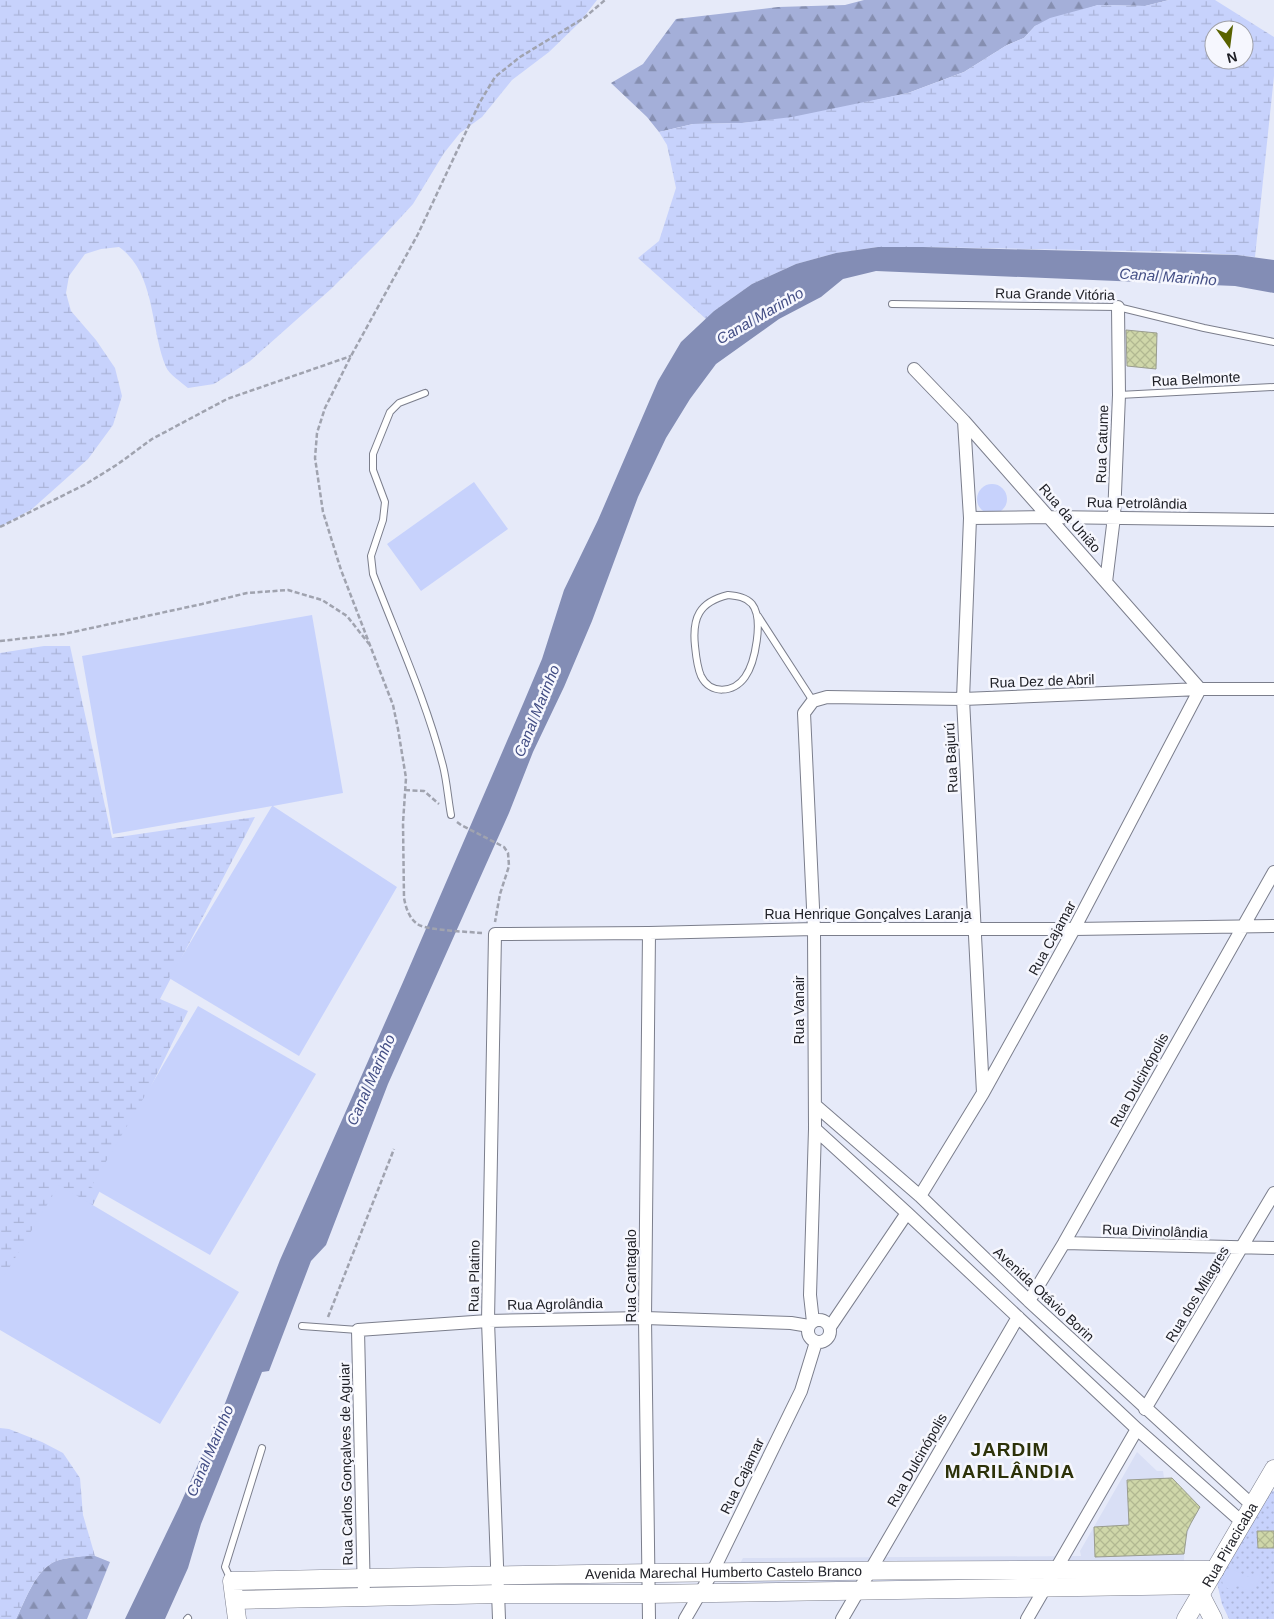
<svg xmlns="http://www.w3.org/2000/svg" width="1274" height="1619" font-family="Helvetica,sans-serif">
<defs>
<pattern id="forest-firs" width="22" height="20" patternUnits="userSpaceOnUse" patternTransform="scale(1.25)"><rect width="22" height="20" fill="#a4afd9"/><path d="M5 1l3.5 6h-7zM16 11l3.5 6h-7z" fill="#858eb0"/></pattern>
<pattern id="wetland-marsh" width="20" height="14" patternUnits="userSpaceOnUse" patternTransform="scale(1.25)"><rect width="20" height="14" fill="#c7d2fc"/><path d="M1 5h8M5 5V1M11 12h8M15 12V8" fill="none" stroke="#abb4d8"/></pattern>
<pattern id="park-dots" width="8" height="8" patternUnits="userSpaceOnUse" patternTransform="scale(1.25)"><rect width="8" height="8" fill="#c7d2fc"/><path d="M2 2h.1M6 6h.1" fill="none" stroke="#abb4d8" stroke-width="1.8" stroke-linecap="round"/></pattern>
<pattern id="building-cross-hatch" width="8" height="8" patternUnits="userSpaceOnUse" patternTransform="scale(1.25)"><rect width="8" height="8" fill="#cfd7a9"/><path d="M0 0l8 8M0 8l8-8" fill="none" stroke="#b1b891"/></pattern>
</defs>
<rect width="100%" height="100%" fill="#e6eaf9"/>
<!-- built -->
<path fill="#d9dff5" d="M1137,1452L1157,1471H1163L1164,1478H1172L1200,1507L1191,1523L1185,1542L1182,1592L723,1596L743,1558L1081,1556L1080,1551Z"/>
<!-- forest -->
<path fill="url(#forest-firs)" d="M864,0H1169L1145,6L1098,5L1035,26L1024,38L1007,45L964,72L908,93L809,115L776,120L742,123L693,124L659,132L647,117L611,83L643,64L676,19L778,7L845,5Z
M82,1556H95L110,1562L87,1619H16C25,1601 34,1574 52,1563C60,1558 73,1558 82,1556Z"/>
<!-- wetland -->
<path fill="url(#wetland-marsh)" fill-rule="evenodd" d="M0,0H597L579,23L549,52L512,80L482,117L460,133L444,153L413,204L378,242L331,289L250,361L214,384L188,388C181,382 169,374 166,367C150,329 156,273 119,247L101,249L85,254L69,276L66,293L71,311L96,340L115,368L122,396L113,425L88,459L32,509L0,527Z
M1169,0H1215L1274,37V76L1255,257L1237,255L1189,252L923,247H878L836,253L796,264L752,284L714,311L706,319L638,258L659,241L676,188L667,145L659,132L693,124L742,123L792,117L908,93L964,72L1007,45L1024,38L1035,26L1050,18L1098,5L1145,6ZM1214,30H1244V60H1214Z
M44,646H70L112,838L255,817L160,999L188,1011L90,1211L0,1311V653Z
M0,1428L9,1429L42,1442L63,1453L80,1478L83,1515L95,1556C83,1556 62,1557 52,1563C34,1574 25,1601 16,1619H0Z"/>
<!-- park -->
<path fill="url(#park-dots)" d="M1274,1491V1619H1229L1222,1604L1217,1583L1269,1492Z"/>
<!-- garden -->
<path fill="#c7d2fc" d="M474,482L508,529L421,591L387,544Z
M977 499a15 15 0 1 1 30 0a15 15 0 1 1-30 0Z
M312,615L343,793L273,806L397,887L299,1056L169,978L272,806L113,834L82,656Z
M198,1006L316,1074L210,1255L91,1187Z
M59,1185L239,1292L160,1424L0,1330V1283Z
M1233,1570C1245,1573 1246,1581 1259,1574L1261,1577L1255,1588L1251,1591C1245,1591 1244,1586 1239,1586C1235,1586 1232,1589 1229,1589L1223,1586L1222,1580L1226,1572Z"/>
<!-- water -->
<path fill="#838db5" d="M878,247H923L1237,255L1274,260V293L1235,286L876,271L843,279L821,297L779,319L716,364L690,399L666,438L638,497L592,621L564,687L533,752L509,813L388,1084L326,1245L311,1261L269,1371L262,1372L201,1524L188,1568L165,1619H125L179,1507L224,1406L280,1260L403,982L523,704L542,659L564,590L598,520L658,381L681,342L714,311L752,284L796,264L836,253Z"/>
<!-- building -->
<path fill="url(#building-cross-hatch)" stroke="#999c8e" d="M1126,330L1157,333L1156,369L1127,366Z
M1172,1478L1200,1507L1191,1523L1187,1531L1184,1554L1095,1557L1094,1527L1129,1525L1127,1480Z
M1257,1531H1274V1548H1258Z"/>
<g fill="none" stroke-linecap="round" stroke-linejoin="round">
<defs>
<path id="lane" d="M892,304L1118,307L1204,328L1274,342
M425,393L399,403L390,412L373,454V470L385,502L383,520L371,556L373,574C397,637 426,700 443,766C447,782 448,799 451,815
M1119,395L1274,387
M728,595C737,596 746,597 752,604C764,619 755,663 745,677C734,693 710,695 701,676C697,667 696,656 695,646C692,618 699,602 728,595Z
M758,616L813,701
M302,1326L358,1330
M231,1580L225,1567L262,1448
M187,1619L188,1618"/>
<path id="street" d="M914,369L964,421L1200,689L1074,929L983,1093L920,1196
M964,421L970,518L963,699L983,1093
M970,518L1048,517L1274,520
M1106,582L1114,517L1119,395L1118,307
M649,933L645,1318L649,1619
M815,1105L920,1196L1029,1301L1252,1505
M815,1129L907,1213L1137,1429L1242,1522
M1064,1243L1274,1248
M1029,1301L1064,1243L1274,872
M808 1331a11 11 0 1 1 22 0a11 11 0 1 1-22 0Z
M813,1322L810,1295L815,1129L814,929L804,713L813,701L827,697L963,699L1200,689H1274
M830,1327L907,1213
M1145,1409L1274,1193
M364,1597L358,1330L488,1321L645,1318L791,1323L809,1326
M499,1619L488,1321L495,934L649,933L814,929H1074L1274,926
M685,1619L713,1571L801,1391L816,1342
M842,1619L1018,1317
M1027,1619L1137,1429"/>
<g id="secondary">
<path d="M1200,1594L1213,1619"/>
<path d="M235,1600L499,1594H649L1205,1585"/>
<path id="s1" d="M237,1619L232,1581C560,1573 887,1569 1215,1570"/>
<path id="s2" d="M1186,1619L1274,1469"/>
</g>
</defs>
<!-- lane casing -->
<use href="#lane" stroke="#7b7e8c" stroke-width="8"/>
<!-- street casing -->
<use href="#street" stroke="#7b7e8c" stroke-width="14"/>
<!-- secondary casing -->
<use href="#secondary" stroke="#7b7e8c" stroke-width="19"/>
<!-- path -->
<path stroke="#a0a3af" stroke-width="2.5" stroke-dasharray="5 2.5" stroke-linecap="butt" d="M0,527L86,484L118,464L152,439L227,399L351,356
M0,641L64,634L202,604L247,593L288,590L322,600L347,616L369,644
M405,790L424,791L439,804
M457,822L461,825L504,847L508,853L509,866L500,894L495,922
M482,933C470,932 428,930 419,925C409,919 406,908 404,898L403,823L406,778L398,729L393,705L341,570L323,512L315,458L317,433L325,408L351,356L418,234L480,102L495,77L520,57L584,18L605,0
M328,1317L394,1149"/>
<!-- lane -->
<use href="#lane" stroke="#fff" stroke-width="6"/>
<!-- street -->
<use href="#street" stroke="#fff" stroke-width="12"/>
<!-- secondary -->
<use href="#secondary" stroke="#fff" stroke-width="18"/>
</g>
<g text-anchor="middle" stroke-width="5" stroke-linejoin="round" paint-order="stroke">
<!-- street labels -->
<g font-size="14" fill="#202127" stroke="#f6f7fe">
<text transform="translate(1055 294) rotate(1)" y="5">Rua Grande Vitória</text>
<text transform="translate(1196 379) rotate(-3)" y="5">Rua Belmonte</text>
<text transform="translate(1102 444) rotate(-88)" y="5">Rua Catume</text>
<text transform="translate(1137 503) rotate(1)" y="5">Rua Petrolândia</text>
<text transform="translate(1070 518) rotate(49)" y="5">Rua da União</text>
<text transform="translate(1042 681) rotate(-2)" y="5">Rua Dez de Abril</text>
<text transform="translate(951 758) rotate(-93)" y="5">Rua Bajurú</text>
<text x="868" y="919">Rua Henrique Gonçalves Laranja</text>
<text transform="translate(1052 938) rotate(-61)" y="5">Rua Cajamar</text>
<text transform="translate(799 1010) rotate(-90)" y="5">Rua Vanair</text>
<text transform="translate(1139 1080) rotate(-61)" y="5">Rua Dulcinópolis</text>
<text transform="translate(1155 1231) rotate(2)" y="5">Rua Divinolândia</text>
<text transform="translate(474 1276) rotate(-89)" y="5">Rua Platino</text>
<text transform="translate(631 1276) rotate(-90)" y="5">Rua Cantagalo</text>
<text transform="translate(1044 1294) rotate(43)" y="5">Avenida Otávio Borin</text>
<text transform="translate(1197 1294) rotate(-59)" y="5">Rua dos Milagres</text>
<text transform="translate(555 1304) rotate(-1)" y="5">Rua Agrolândia</text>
<text transform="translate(917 1460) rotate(-60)" y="5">Rua Dulcinópolis</text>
<text transform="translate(346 1464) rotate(-91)" y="5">Rua Carlos Gonçalves de Aguiar</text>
<text transform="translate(742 1476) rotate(-64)" y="5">Rua Cajamar</text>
<text dy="5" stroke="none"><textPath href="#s2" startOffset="86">Rua Piracicaba</textPath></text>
<text dy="5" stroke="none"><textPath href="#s1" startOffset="530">Avenida Marechal Humberto Castelo Branco</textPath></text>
</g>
<!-- water labels -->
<g font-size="15" font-style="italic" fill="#434e85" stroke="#f6f7fe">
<text transform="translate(1168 277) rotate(4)" y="5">Canal Marinho</text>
<text transform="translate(760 316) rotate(-30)" y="5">Canal Marinho</text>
<text transform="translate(537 711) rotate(-68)" y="5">Canal Marinho</text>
<text transform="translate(371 1080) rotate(-66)" y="5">Canal Marinho</text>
<text transform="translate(210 1451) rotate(-67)" y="5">Canal Marinho</text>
</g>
<!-- district labels -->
<g font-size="19" font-weight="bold" letter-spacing="1" fill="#2d3209" stroke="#f6f7fe">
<text x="1010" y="1456">JARDIM<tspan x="1010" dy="22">MARILÂNDIA</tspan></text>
</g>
</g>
<!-- north arrow -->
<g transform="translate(1229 45) rotate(166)"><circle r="24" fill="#f6f7fe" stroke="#a0a1a8"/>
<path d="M0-4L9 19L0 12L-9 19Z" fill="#596200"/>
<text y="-8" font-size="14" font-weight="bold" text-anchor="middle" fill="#202127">N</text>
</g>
</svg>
